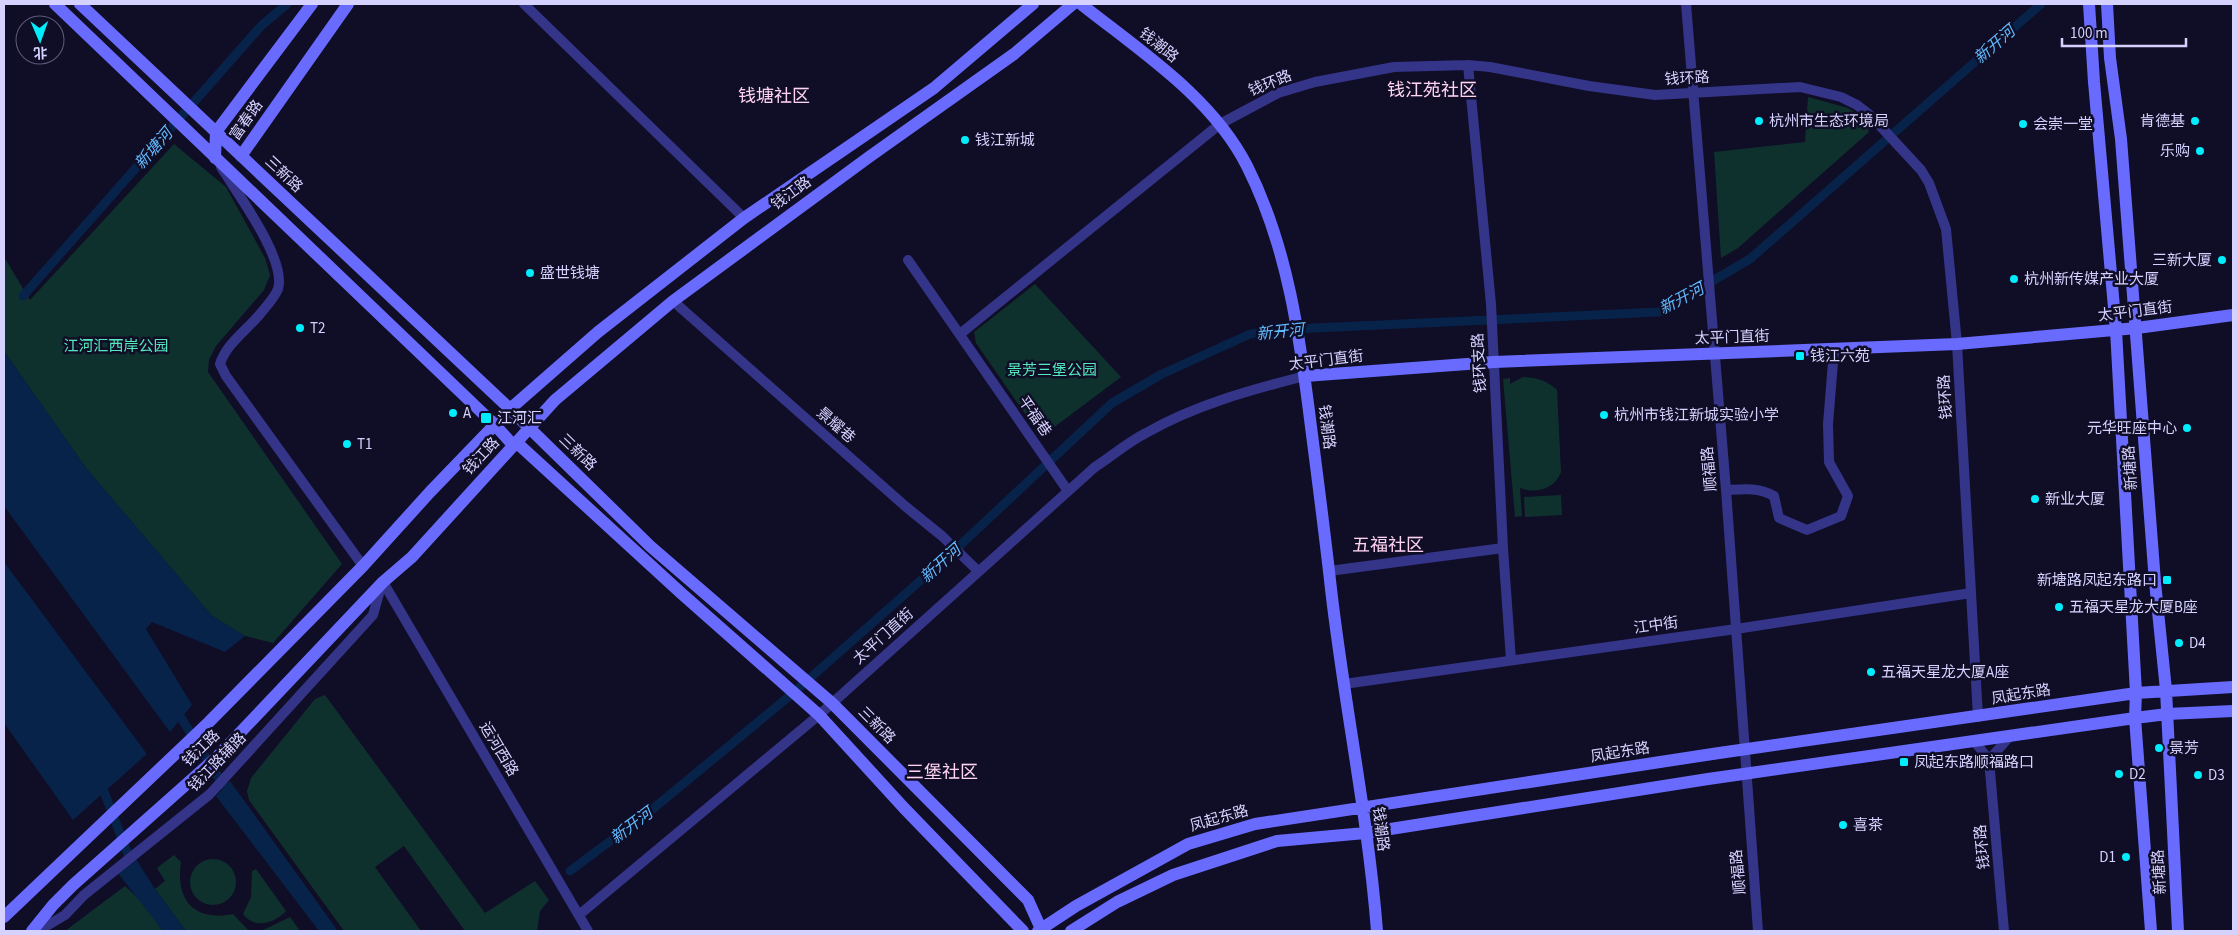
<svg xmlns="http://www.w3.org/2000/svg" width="2237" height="935" font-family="'Source Sans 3','Noto Sans SC',sans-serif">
<rect width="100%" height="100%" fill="#100d26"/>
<!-- green -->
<path fill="#0f312e" d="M1808,97L1848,108L1866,120L1869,132L1738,248L1721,258L1714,152L1805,142Z
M174,144L226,187L265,258L270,275L264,290L216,346L209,360L208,372L342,564L273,643L245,636L212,616L86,468L4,351V257L30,300Z
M1035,284L1121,377L1041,437L976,343L974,332Z
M1523,377C1537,378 1546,380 1557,390L1561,472C1555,489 1536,494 1520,488L1522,516L1515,517L1503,379L1510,378V384Z
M1561,495L1562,515L1525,517L1524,497Z
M325,695L485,913L535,881L549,900L540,911L537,931H465L404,846L375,867L421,931H344L249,800L247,791L251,778L315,699Z
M174,855L181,862C175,900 194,922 233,914L249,931H186L155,889L165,881L157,868Z
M190 882a23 23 0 1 1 46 0a23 23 0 1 1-46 0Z
M256,869L286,911C274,924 254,929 243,914L251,897L252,871Z
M125,886L140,900L163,931H65Z
M290,917L300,931H261Z"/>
<!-- water -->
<path fill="#08234a" d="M4,351L86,468L212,616L245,636L225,652L152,622L146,629L192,705L170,732L4,506Z
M4,562L147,754L73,820L4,723Z
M230,781L338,931H319L216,796Z
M136,859L155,889L186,931H163L117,872Z"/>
<!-- pier -->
<path fill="#100d26" d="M149,752L148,755L75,822H72Z"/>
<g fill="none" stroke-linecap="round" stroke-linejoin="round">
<!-- canal -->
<path stroke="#08234a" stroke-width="9" d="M23,296L261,26L287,4
M176,710L224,786
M100,781L132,865
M570,871L649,812L792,694L955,550L1112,403L1162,374L1250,334L1293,329L1659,312L1750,259L2041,4"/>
<!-- street -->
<path stroke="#343489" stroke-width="10" d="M524,4L744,218
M1686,4L1726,490L1758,931
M1468,65L1491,304L1503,548L1511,660
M221,167C237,193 287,260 278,289C275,297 266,307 260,314C247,330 226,344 220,364L226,376L363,566
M908,260L1068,491
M673,301L905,506L942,536L978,571
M960,334L1220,124L1278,93L1315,82L1394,67L1468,65L1490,67L1589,86L1655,95L1800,87L1841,97L1857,105L1871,116L1921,170L1929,183L1946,229L1957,344L1978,717
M1726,490C1743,489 1759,487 1774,496L1779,518L1807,530L1841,516L1848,496L1829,462L1828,424L1834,350
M1329,571L1503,548
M383,582L588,931
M1344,684L1736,629L1971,593
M1975,742L1989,760L2004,931
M1989,760L2010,736
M579,915L819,715L1095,467C1112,456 1128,442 1146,433C1195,405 1250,390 1305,376
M38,931L65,915L84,895L210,794L373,615L382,583"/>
<!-- secondary -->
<path stroke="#696bff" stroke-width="12" d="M55,4L495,425L513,445
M80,4L510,409L650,546L832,703L1028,900L1042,931
M1081,4C1140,51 1212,97 1247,166C1288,247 1300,338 1311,427C1318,481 1325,535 1331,589C1344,703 1368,816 1377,931
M2089,4L2094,82L2116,330L2136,693L2135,718L2151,931
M2107,4L2110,58L2121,139L2155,582L2166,690L2178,931
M241,156L348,4
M215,158L216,132L312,4
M1305,376L1494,362L1957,344L2137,328L2233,315
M516,442L681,593L819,715L904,808L1023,931
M4,917L209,722L363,566L430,492L510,409L598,332L744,218L934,88L1033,4
M32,931L53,905L73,885L217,757L383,582L412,557L555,400L673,301L869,157L1014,54L1073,4
M1038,931L1076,906L1188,844L1255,824L1719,753L2136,693L2233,687
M1071,931L1117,902L1173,875L1277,841L1365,833L1708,779L2135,718L2167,714L2233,711"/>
</g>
<!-- markers -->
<g fill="#00edfd" stroke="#100d26" stroke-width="2">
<circle cx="1759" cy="121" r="5"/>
<circle cx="2195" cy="121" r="5"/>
<circle cx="2023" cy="124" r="5"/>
<circle cx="965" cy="140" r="5"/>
<circle cx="2200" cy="151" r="5"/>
<circle cx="2222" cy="260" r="5"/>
<circle cx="530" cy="273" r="5"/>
<circle cx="2014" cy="279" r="5"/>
<circle cx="300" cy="328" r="5"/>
<rect x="1795" y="351" width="10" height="10" rx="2.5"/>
<circle cx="453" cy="413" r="5"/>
<circle cx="1604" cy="415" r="5"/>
<rect x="480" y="412" width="12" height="12" rx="2.5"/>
<circle cx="2187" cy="428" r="5"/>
<circle cx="347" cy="444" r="5"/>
<circle cx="2035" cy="499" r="5"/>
<rect x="2162" y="575" width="10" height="10" rx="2.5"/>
<circle cx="2059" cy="607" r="5"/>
<circle cx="2179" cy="643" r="5"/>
<circle cx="1871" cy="672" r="5"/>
<circle cx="2159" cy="748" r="5"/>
<rect x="1899" y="757" width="10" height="10" rx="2.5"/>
<circle cx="2119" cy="774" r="5"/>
<circle cx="2198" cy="775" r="5"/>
<circle cx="1843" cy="825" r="5"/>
<circle cx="2126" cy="857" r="5"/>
</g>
<g text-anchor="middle" stroke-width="5" stroke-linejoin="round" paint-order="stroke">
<!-- street labels -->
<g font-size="15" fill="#d6d2ff" stroke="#100d26">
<text transform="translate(1159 45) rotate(39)" y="5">钱潮路</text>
<text transform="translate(1687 78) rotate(-3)" y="5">钱环路</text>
<text transform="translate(1270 83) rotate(-22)" y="5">钱环路</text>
<text transform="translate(246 120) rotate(-55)" y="5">富春路</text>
<text transform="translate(284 174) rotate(43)" y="5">三新路</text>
<text transform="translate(791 193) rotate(-36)" y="5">钱江路</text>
<text transform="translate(2135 311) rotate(-7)" y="5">太平门直街</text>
<text transform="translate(1732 337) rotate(-2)" y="5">太平门直街</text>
<text transform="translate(1326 360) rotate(-7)" y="5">太平门直街</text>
<text transform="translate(1479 363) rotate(-93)" y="5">钱环支路</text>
<text transform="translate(1945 397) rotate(-93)" y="5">钱环路</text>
<text transform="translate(1035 416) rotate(55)" y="5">平福巷</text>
<text transform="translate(836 425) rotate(41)" y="5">景耀巷</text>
<text transform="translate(1327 427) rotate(83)" y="5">钱潮路</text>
<text transform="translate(578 452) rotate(44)" y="5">三新路</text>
<text transform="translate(481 456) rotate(-47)" y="5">钱江路</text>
<text transform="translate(2130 468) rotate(-94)" y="5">新塘路</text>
<text transform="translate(1709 469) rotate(-95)" y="5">顺福路</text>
<text transform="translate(1656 625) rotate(-8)" y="5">江中街</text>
<text transform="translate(883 636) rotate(-42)" y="5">太平门直街</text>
<text transform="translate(2021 694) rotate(-9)" y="5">凤起东路</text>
<text transform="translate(877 725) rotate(45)" y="5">三新路</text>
<text transform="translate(201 748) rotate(-44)" y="5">钱江路</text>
<text transform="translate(499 749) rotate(59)" y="5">运河西路</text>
<text transform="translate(1620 752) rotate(-9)" y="5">凤起东路</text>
<text transform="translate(217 762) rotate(-46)" y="5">钱江路辅路</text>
<text transform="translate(1219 818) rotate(-16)" y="5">凤起东路</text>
<text transform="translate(1381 829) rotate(83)" y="5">钱潮路</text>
<text transform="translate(1982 847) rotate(-95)" y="5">钱环路</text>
<text transform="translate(1738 872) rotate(-95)" y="5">顺福路</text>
<text transform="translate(2159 872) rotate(-93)" y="5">新塘路</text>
</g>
<!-- poi labels -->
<g font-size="15" fill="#d6d2ff" stroke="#100d26" text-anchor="start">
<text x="1769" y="126">杭州市生态环境局</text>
<text x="2185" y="126" text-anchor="end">肯德基</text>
<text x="2033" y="129">会崇一堂</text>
<text x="975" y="145">钱江新城</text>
<text x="2190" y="156" text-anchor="end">乐购</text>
<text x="2212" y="265" text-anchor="end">三新大厦</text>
<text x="540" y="278">盛世钱塘</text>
<text x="2024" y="284">杭州新传媒产业大厦</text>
<text x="310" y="333">T2</text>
<text x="1810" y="361">钱江六苑</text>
<text x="463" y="418">A</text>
<text x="1614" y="420">杭州市钱江新城实验小学</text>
<text x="497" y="423">江河汇</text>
<text x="2177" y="433" text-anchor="end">元华旺座中心</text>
<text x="357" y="449">T1</text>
<text x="2045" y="504">新业大厦</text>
<text x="2157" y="585" text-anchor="end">新塘路凤起东路口</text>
<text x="2069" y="612">五福天星龙大厦B座</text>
<text x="2189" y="648">D4</text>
<text x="1881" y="677">五福天星龙大厦A座</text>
<text x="2169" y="753">景芳</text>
<text x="1914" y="767">凤起东路顺福路口</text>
<text x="2129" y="779">D2</text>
<text x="2208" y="780">D3</text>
<text x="1853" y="830">喜茶</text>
<text x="2116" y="862" text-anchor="end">D1</text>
</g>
<!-- park labels -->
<g font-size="15" fill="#54e9be" stroke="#100d26">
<text x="116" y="351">江河汇西岸公园</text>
<text x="1052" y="375">景芳三堡公园</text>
</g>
<!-- water labels -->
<g font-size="16" font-style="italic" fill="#60bbff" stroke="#100d26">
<text transform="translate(1994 44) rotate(-41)" y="6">新开河</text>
<text transform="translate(153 148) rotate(-49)" y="6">新塘河</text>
<text transform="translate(1681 298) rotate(-28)" y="6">新开河</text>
<text transform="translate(1280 331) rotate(-6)" y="6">新开河</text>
<text transform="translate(940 563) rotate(-42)" y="6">新开河</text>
<text transform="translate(631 825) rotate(-37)" y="6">新开河</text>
</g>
<!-- quarter labels -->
<g font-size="18" fill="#ffd4f1" stroke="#100d26">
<text x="1432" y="96">钱江苑社区</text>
<text x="774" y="102">钱塘社区</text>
<text x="1388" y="551">五福社区</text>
<text x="942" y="778">三堡社区</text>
</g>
</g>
<!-- border -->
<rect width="2237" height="935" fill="none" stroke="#d6d2ff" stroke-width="10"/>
<!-- north arrow -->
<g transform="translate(40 40) rotate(178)"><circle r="24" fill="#100d26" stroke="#5f5c7d"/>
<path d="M0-4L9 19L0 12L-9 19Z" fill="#00edfd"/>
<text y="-8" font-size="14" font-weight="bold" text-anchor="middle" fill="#d6d2ff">北</text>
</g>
<!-- scale -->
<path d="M2062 38v8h124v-8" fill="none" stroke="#d6d2ff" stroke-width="2.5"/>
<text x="2070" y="38" font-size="15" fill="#d6d2ff" stroke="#100d26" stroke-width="4" paint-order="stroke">100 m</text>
</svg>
